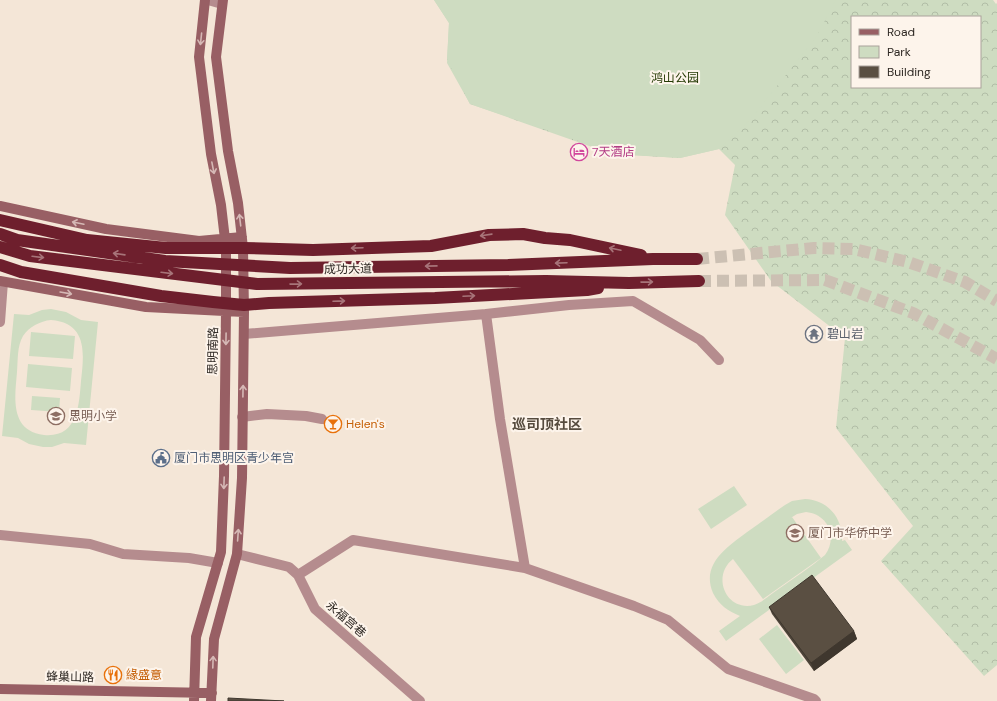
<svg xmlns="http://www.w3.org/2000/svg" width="997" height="701" font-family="'DM Sans','Noto Sans SC',sans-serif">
<defs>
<pattern id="forest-crowns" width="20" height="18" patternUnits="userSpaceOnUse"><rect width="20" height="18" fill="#cedcc1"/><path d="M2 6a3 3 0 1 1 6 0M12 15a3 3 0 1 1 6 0" fill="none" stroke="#b1bda6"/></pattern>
</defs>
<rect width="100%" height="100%" fill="#f4e6d7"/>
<!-- forest -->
<path fill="url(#forest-crowns)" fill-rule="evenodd" d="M434,0H993L996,4L997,3V665L984,676L881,561L913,526L836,428L845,338L771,281L725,215L735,165L719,149L680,158L612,154L470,104L447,63L449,23ZM852,17H980V87H852Z"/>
<!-- park -->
<path fill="#cedcc1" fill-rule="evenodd" d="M434,0H836L816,37L751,119L719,149L680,158L617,154L470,104L447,59L449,23Z
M51,309L66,312L81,320L98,322L86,445L64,443L52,447H43L29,444L18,438L2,436L14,314L29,315L42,310ZM51,320C88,323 84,354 81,381C79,405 78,438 44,435C9,431 15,396 17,372C18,360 17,346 23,336C29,327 40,321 51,320Z
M31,332L75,336L73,359L29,356Z
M28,364L72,368L70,391L26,387Z
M32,396L60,398L59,412L31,410Z
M734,486L747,505L711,529L698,509Z
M805,499C828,500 843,518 842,541L845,540L852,550L726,641L719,631L740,616C728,611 719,605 713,593C700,563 730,545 750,530C762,522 773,513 785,505L792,501ZM806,512C828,514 838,537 825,555C811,567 795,577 780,588C772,593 763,602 754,605C726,612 711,576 733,559L763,599L821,558L792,517L789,519L797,514Z
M777,625L804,660L786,674L759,639Z"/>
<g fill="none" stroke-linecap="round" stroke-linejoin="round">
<!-- highway-tunnel -->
<path stroke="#ccc0b3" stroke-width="12" stroke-dasharray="12 6" stroke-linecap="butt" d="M697,259L814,248L854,249L908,262L965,282L997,301
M699,281L825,280L913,313L997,359"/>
<!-- street -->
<path stroke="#b58c8e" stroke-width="10" d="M208,0L222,4
M486,314L500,419L525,568
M0,322L3,282
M244,334L486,314L569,305L633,301L700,340L719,360
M242,417L267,414L306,416L322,419
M0,535L90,544L123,554L189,558L218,563
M237,554L289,567L298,575L315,609L420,701
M298,575L353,540L525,568L634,606L668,620L728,669L814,699L816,701"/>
<!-- secondary -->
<path stroke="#985f64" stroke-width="10" d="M0,206L106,229L199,241L242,237
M0,281L146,307L244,312
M0,689L212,693
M194,701L196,637L221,552L224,476L226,311V248L221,205L211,154L199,57L205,0
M211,701L214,639L237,554L242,478L244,312L243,248L238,203L228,151L216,57L223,0"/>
<!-- highway -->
<path stroke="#6e1f2d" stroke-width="12" d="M0,220L87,240L166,248H243L313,250L431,246L489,235L523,234L545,238L570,240L641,255
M0,234L17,240L165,261L290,268L508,265L653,259H697
M0,247L30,256L257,284L546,281L629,283L699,281
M0,265L21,272L161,296L213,302L244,305L269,303L435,298L587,290L598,288"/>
</g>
<!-- wall -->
<path fill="#4d4439" d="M769,607L854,631L857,639L814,671L772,614Z"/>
<!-- shaded-wall -->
<path fill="#3f372e" d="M854,631L857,639L814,671L811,663Z"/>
<!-- building -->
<path fill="#5a4f42" stroke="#3f372e" d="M812,575L854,631L811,663L769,607Z
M228,698L284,701H228Z"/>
<!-- one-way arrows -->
<defs><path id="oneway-shaft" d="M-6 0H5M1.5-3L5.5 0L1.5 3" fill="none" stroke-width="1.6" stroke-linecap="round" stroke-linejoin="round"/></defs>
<g stroke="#d5b8b5">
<use href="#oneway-shaft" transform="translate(201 39) rotate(96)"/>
<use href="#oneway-shaft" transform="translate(213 168) rotate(79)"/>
<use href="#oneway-shaft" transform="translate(240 220) rotate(-97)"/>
<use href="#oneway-shaft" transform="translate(78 223) rotate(-168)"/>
<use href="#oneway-shaft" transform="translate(66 293) rotate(10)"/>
<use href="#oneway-shaft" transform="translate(226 339) rotate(91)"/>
<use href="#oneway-shaft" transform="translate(243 391) rotate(-89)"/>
<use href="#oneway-shaft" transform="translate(224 483) rotate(92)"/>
<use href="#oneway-shaft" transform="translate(238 535) rotate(-86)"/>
<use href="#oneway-shaft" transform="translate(213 662) rotate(-88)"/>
</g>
<g stroke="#a77479">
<use href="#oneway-shaft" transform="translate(486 235) rotate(172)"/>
<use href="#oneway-shaft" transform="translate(357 248) rotate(178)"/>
<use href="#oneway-shaft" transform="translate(615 249) rotate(-168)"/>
<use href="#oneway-shaft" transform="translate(119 254) rotate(-172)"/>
<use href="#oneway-shaft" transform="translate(38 257) rotate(7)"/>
<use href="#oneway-shaft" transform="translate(561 263) rotate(178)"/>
<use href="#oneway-shaft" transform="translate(431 266) rotate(179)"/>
<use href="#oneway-shaft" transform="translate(167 273) rotate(7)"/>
<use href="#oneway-shaft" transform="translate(647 282) rotate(-1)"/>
<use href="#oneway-shaft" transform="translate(296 284) rotate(-1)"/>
<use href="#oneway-shaft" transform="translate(469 296) rotate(-3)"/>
<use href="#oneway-shaft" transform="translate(339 301) rotate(-2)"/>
</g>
<!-- icons -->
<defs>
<symbol id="hotel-ring" viewBox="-11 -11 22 22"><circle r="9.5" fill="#fdf4eb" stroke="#d1479c" stroke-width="1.5"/><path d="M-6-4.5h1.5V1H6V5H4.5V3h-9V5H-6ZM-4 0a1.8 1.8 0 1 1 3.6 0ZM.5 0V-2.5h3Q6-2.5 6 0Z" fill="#d1479c"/></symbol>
<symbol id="temple-ring" viewBox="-11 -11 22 22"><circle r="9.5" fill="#fdf4eb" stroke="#6b7280" stroke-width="1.5"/><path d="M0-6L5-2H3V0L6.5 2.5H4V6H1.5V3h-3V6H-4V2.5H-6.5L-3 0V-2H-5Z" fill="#6b7280"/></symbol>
<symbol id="school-ring" viewBox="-11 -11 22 22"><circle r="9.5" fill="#fdf4eb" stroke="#8d6e63" stroke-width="1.5"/><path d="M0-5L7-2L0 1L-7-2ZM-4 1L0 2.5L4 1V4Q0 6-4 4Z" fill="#8d6e63"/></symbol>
<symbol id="bar-ring" viewBox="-11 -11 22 22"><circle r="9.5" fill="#fdf4eb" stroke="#e8710a" stroke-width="1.5"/><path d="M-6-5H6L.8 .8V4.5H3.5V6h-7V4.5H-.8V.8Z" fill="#e8710a"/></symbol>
<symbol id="civic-ring" viewBox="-11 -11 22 22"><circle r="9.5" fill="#fdf4eb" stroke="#5c6f8a" stroke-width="1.5"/><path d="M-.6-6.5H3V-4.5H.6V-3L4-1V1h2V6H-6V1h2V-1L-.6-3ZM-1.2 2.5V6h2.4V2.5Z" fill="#5c6f8a"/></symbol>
<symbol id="restaurant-ring" viewBox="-11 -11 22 22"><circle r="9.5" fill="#fdf4eb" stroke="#e8710a" stroke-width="1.5"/><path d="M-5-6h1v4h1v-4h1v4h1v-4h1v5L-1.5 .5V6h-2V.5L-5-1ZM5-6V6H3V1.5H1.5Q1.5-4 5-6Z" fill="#e8710a"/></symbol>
</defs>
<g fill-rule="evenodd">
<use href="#hotel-ring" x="569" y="142" width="20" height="20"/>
<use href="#temple-ring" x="804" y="324" width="20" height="20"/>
<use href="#school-ring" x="46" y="406" width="20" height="20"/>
<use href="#bar-ring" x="323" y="414" width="20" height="20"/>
<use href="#civic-ring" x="151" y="448" width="20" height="20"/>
<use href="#school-ring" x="785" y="523" width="20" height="20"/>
<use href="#restaurant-ring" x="103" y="665" width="20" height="20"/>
</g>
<g text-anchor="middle" stroke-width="4" stroke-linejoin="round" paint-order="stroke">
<!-- park labels -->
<g font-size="12" fill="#243903" stroke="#fdf4eb">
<text x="675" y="82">鸿山公园</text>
</g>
<!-- hotel labels -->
<g font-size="12" fill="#b23c85" stroke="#fdf4eb" text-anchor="start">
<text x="592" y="156">7天酒店</text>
</g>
<!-- street labels -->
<g font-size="12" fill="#2d2722" stroke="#fdf4eb">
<text transform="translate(348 269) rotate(-1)" y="4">成功大道</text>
<text transform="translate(213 351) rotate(-89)" y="4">思明南路</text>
<text transform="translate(346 619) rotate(41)" y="4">永福宫巷</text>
<text transform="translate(70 677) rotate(1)" y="4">蜂巢山路</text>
</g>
<!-- worship labels -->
<g font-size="12" fill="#5b616d" stroke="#fdf4eb" text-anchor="start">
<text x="827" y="338">碧山岩</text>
</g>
<!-- education labels -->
<g font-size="12" fill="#785e54" stroke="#fdf4eb" text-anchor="start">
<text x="69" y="420">思明小学</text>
<text x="808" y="537">厦门市华侨中学</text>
</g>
<!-- food labels -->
<g font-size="12" fill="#c56008" stroke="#fdf4eb" text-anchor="start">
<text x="346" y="428">Helen's</text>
<text x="126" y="679">緣盛意</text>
</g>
<!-- service labels -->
<g font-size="12" fill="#4e5e75" stroke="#fdf4eb" text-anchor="start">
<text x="174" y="462">厦门市思明区青少年宫</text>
</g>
<!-- quarter labels -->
<g font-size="14" font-weight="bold" fill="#564b3e" stroke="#fdf4eb">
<text x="547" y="429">巡司顶社区</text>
</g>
</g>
<!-- legend -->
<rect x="851" y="16" width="130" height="72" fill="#fdf4eb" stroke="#aaa29b"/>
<rect x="859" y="29" width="20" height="6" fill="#985f64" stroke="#aaa29b"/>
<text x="887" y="36" font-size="12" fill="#2d2722">Road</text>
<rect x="859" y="46" width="20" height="12" fill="#cedcc1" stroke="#aaa29b"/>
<text x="887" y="56" font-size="12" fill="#2d2722">Park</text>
<rect x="859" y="66" width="20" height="12" fill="#5a4f42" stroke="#aaa29b"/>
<text x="887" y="76" font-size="12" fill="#2d2722">Building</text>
</svg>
